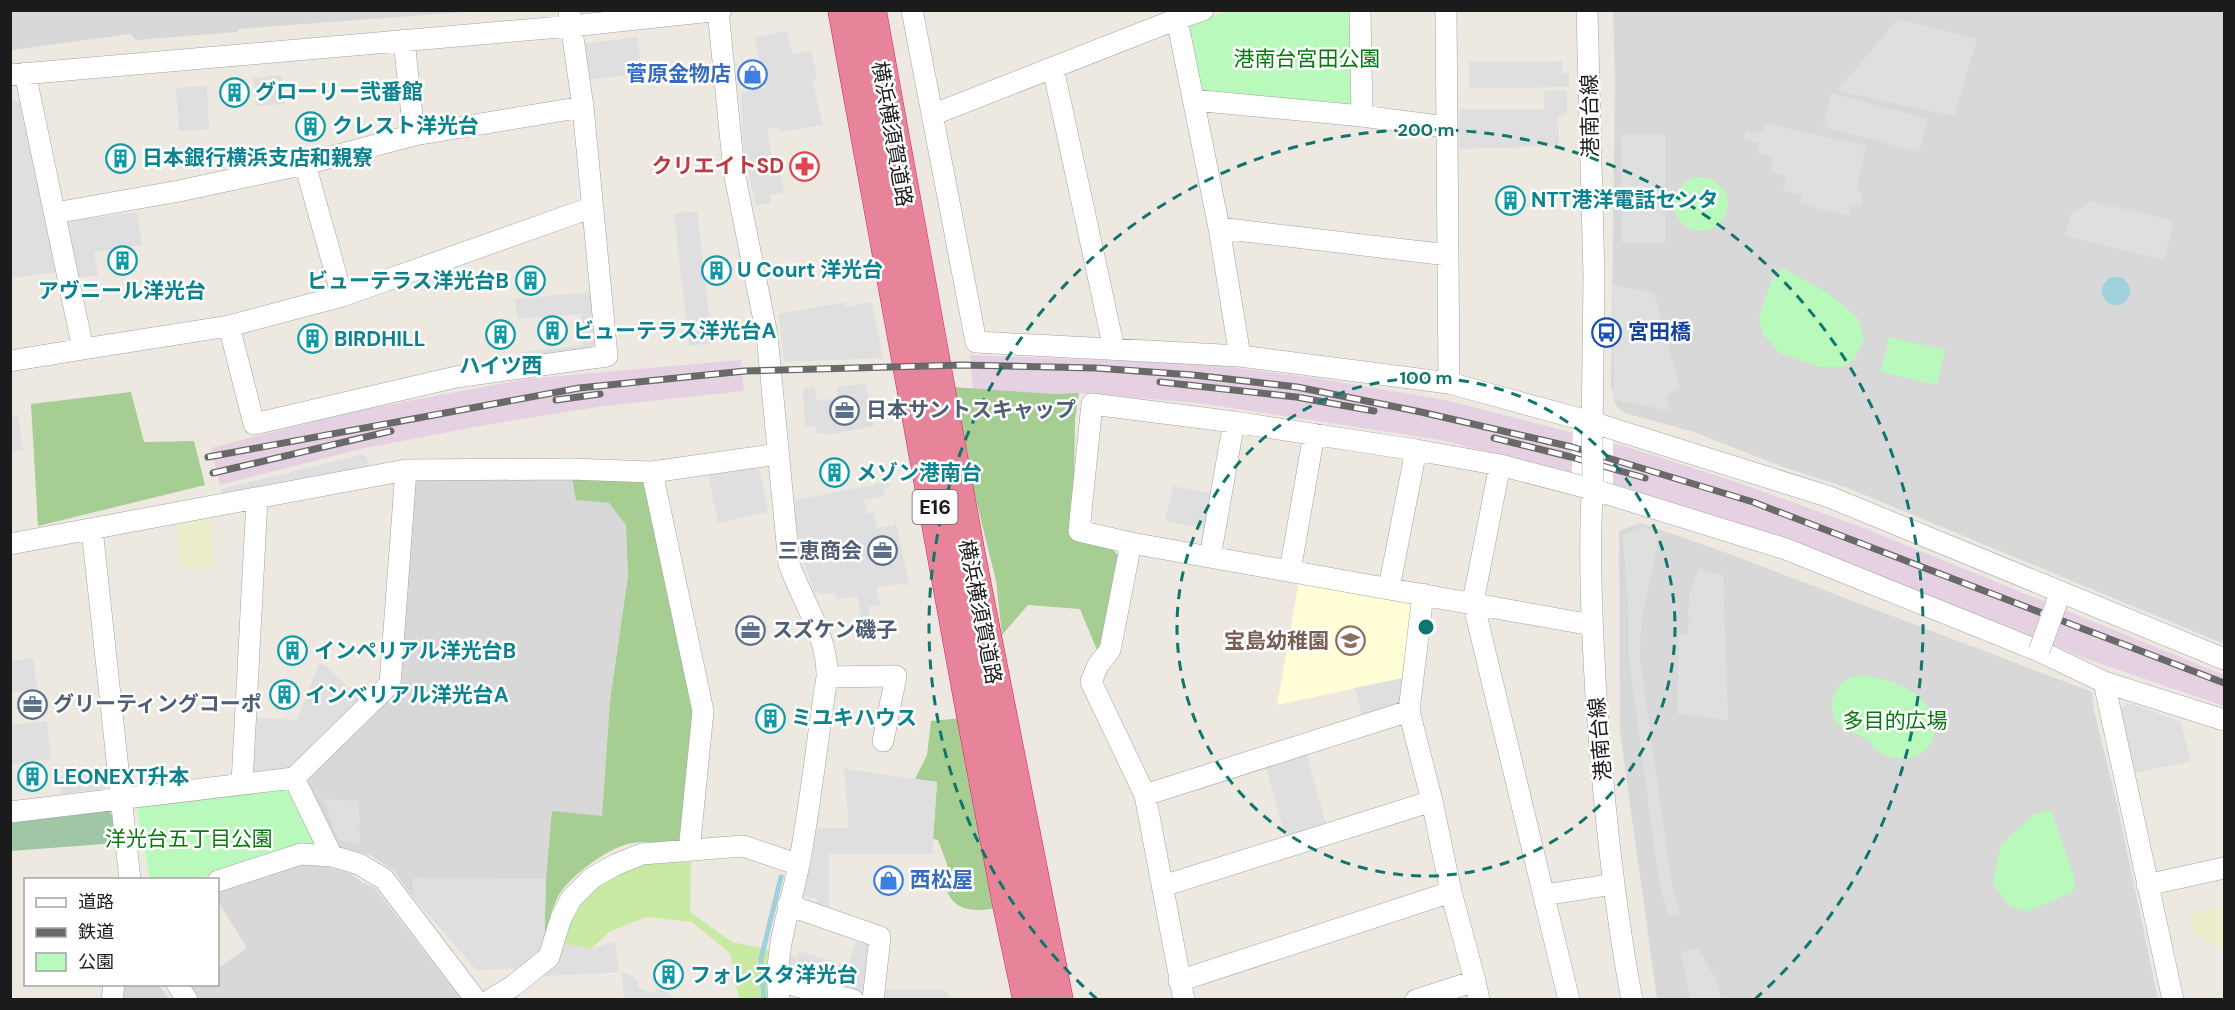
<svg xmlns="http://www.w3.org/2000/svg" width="2235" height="1010" font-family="'DM Sans','Noto Sans JP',sans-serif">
<rect width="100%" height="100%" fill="#ede8e0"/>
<!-- residential -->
<path fill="#d9d8d8" d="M10,11L11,10L478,11L239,29L237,32L136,40L131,34L11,50Z
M1613,11H2224V644L1848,488L1786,468L1694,432L1625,413L1616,406L1611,385L1615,82Z
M410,473L572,477L577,500L609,503L626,525L628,576L610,701L602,817L546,879L477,970L413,897L394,871L370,855L331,845L304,775L395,685Z
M1640,523L1716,549L2092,692L2094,711L2117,804L2158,999H1657L1620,732L1619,531Z
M296,864H316L350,873L363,883L374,887L461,999L171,1000L193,985L218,984V968L247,948L218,901V890Z
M123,984L159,985L169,999L121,1000Z"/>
<!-- industrial -->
<path fill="#e6d1e3" d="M970,355L1206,364L1315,378L1445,400L1628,447L1736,482L1864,528L2224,675V706L2081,657L2011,627L1790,542L1621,486L1441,440L1337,424L1198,403L1079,393L1054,394L973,389Z
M741,360L744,391L604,406L485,425L365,448L220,485L211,448L350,412L526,379Z"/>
<!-- education -->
<path fill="#fffed7" d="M1299,582L1409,597L1415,606L1408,677L1277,705Z"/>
<!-- farmland -->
<path fill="#ecedca" d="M211,515L212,568L180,567L177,521Z
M2224,906V949L2195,934L2191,913Z"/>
<!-- grass -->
<path fill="#c8eaa3" d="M691,854L690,912L732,942L770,950L774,999H739L730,953L692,922L646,917L609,932L591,949L560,943L575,901L632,861Z"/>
<!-- forest -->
<path fill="#a6ce93" d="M952,387L1054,394L1079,393L1075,419L1073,540L1112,548L1119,557L1099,655L1080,609L1028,605L1002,635L996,581L963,447Z
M131,392L144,442L194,441L205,485L38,526L31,404Z
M572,477L649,478L699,710L683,845C666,845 648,840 632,843C609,847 573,874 560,893C550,909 548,932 544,951L546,879L552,811L602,816L610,701L628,576L626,525L609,503L576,500Z
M973,717L1009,906C987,910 957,917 947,891L951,887L947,864L938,840L933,839L937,782L915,779L927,755L931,721Z"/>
<!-- cemetery -->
<path fill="#a0c6a5" d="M108,810L114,818L117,843L11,851V822Z"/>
<!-- park -->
<path fill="#b9fabc" d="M1227,11H1354L1358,112L1200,94L1188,25Z
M1674 204a27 27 0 1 1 54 0a27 27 0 1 1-54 0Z
M1783,268L1829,294L1858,318L1864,340L1854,360L1843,367H1819L1780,353L1763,334L1759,317L1771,282Z
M1889,337L1945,350L1937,385L1881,372Z
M1865,675C1881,678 1899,683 1913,692C1936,707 1946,747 1913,757C1902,760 1887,759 1878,751C1874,749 1872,744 1869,741C1861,734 1848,733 1840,726C1827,714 1830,692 1844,682C1849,677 1858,676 1865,675Z
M293,788L322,849L250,862L195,879H150L136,804Z
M2051,810L2075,879L2073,892L2027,912L2008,905L1993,883L2001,845L2034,814Z"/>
<!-- parking -->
<path fill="#dfdfdf" d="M1898,19L1977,39L1954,116L1837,91Z
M787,31L792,54L811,50L817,79L812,80L823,125L780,132L779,127L767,129L774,166L779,165L784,192L770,195L771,203L756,205L744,157L741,93L765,88L755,37Z
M637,37L642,73L580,81L575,45Z
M1562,61V73H1569V87L1469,88V62Z
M282,75L285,104L256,106L253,78Z
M207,86L209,129L179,131L176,88Z
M1567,90V115L1558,116L1559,146L1458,149L1459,109H1544V91Z
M1831,93L1928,119L1919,152L1823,127Z
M10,99L22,105L58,272L11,278Z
M1765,123L1866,146L1857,189L1863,197L1861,207L1851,205L1849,216L1800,204L1802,195L1783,190L1786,176L1770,172L1773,157L1757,153L1759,143L1744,140L1746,130L1762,133Z
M1621,135H1665V243H1622Z
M2091,201L2174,221L2164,260L2065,236L2071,214Z
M697,211L712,343L689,346L674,214Z
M137,212L142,245L94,252L98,275L77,278L66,227L72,221Z
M1613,285L1654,293L1680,389L1667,395L1670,411L1614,399Z
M593,292L599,346L524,363L523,352L583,345L581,314L517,319L515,299Z
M845,302L846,307L872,302L883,358L784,362L779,314Z
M866,384L874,426L828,435L827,433H817L816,426L805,427L803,388L815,387L816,400L838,399L837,386Z
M11,415H18L23,450L11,451Z
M365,454L370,468L222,496L221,489Z
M758,463L768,512L718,523L708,474Z
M888,482L889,487L883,488L885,496L864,500L867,514L874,512L877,528L895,525L894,513L909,585H904L903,583L877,587L880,605L868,607L871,619L861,620L857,596L837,600L835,592L825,594L814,592L805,566L791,501Z
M1173,486L1214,494L1208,529L1165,521Z
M1642,527L1660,533L1641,622L1640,660L1672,887L1681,913L1669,917L1659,882L1629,659V619L1623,535Z
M1699,569L1723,575L1728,720L1677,714L1679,634H1688L1689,594Z
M33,658L37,688L11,692V661Z
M319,663L328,667L360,700L291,771L255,774L252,770L256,718L297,720Z
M1408,677L1399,707L1362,717L1355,688Z
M2128,703L2180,721L2191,761L2134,773L2121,715L2122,707Z
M47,721L51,759L11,764V725Z
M1306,753L1327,827L1286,838L1265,765Z
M844,769L937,782L932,854H829V907L817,904V898L801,895L811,864L817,828H849Z
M107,772L109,784L106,789L62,794L60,776Z
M324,799L359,801L360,844L338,840Z
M413,878L546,879L544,951L527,968L477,970L413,897Z
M615,942L619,972L531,977L560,943L590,949Z
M856,942L870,945L864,995L791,976L788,955L797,958L799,951L848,966Z
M1697,948L1715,978L1722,999H1690L1681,953Z
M622,971L639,981L637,986L653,994L657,988L676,998L675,1000L624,999Z
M882,989L944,990L952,999L881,1000Z"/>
<!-- water -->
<path fill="#9ed1dc" d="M2102 291a14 14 0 1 1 28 0a14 14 0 1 1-28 0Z"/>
<!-- pier -->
<path fill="#fff" d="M1573,428L1613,438V486L1572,476Z"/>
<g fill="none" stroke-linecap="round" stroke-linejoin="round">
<!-- stream -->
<path stroke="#9ed1dc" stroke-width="5" d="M764,1000L761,959L781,877"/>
<defs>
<path id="minor" d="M718,10L734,172L767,335L789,564C803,603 828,636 827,677C817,739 811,803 799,864C790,911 773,950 779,1000
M912,10L976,342L1240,356L1449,383L1591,422L1827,496L2224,659
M1203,10L1177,19L1219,228L1448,255
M1360,10L1362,116
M1446,10L1449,383
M1587,10L1594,277L1592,436
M1053,68L1114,349
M10,75L572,26L721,10
M1193,100L1362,116L1446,127
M932,115L1177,19
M414,135L583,107L569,10
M305,164L342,296
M55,213L179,191L305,164L414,135L404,40
M1219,228L1240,356
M229,326L254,424L456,377L607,356L583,107
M83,349L229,326L342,296L593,207
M10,361L83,349L25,73
M1500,465L1473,602L1569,1000
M652,472L703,711L689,851
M1593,478C1588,550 1592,624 1596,696C1603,797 1613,900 1632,1000
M92,529L130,880
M1131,543L1079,531L1092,404L1234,422L1416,450L1500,465L1592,489L1786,549L2039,651L2104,682L2224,720
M10,544L406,470L571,469L652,472L778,454
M1210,557L1234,422
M1290,571L1314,434
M1389,588L1416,450
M1423,594L1409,711L1432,801L1451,892L1475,981
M827,677L896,676L883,741
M2104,682L2173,1000
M294,778L332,856
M242,784L257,499
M1145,795L1409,711
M10,812L294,778L390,684L406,470
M218,881L301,854L332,856L359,864L384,879L476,1000
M2147,885L2224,868
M1163,886L1432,801
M1544,895L1614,884
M788,905L880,937L873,1000
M777,981L853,1000
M1179,981L1451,892
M177,984L187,1000
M112,1000L114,984
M490,1000L513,986L549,957L561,918L571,899L592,878L615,865L642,854L743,846L799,865
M1184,1000L1145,795L1091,682L1098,665L1110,650L1131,543L1592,625
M1416,1000L1475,981L1479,1000"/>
<path id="highway" d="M844,10L973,717L1009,906L1029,1000
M870,10L969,554L1057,1000"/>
</defs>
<!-- minor casing -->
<use href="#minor" stroke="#a2a2a2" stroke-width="22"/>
<!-- highway casing -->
<use href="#highway" stroke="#d91f65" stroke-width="33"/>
<!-- minor -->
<use href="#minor" stroke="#fff" stroke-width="21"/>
<!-- highway -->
<use href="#highway" stroke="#e8849a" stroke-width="32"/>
<defs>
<path id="rail" d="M1160,382L1296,397L1374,411
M556,400L600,394
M1494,438L1571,457L1645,478
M208,457L579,388L745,371L963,365L1095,368L1193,375L1297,387L1421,412L1572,447L1753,502L2224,683
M213,473L391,431"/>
</defs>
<!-- rail casing -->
<use href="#rail" stroke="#696969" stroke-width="7"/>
<!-- rail -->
<use href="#rail" stroke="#fff" stroke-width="4.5" stroke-dasharray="14" stroke-linecap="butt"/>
<defs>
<path id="minor-bridge" d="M1592,438L1593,476
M2039,651L2057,602"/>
</defs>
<!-- minor-bridge casing -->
<use href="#minor-bridge" stroke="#a2a2a2" stroke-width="22" stroke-linecap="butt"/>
<!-- minor-bridge -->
<use href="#minor-bridge" stroke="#fff" stroke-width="21"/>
</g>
<!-- distance rings -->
<g fill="none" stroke="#0f766e" stroke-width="3" stroke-dasharray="10 8">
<circle cx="1426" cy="627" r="249"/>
<path d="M1097 999A497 497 0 1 1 1755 999"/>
</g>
<!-- icons -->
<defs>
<symbol id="shop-ring" viewBox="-11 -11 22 22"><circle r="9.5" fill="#fff" stroke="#3f7fe0" stroke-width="1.5"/><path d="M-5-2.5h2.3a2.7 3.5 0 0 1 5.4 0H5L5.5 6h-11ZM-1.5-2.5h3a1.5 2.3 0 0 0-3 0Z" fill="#3f7fe0"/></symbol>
<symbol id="building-ring" viewBox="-11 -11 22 22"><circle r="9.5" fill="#fff" stroke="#0f9aa8" stroke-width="1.5"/><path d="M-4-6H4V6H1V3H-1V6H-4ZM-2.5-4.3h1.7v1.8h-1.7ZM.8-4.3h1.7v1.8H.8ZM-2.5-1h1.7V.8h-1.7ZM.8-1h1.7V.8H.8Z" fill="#0f9aa8"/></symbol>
<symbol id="pharmacy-ring" viewBox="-11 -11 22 22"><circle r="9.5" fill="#fff" stroke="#e0444e" stroke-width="1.5"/><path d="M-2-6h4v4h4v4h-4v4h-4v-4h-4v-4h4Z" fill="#e0444e"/></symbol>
<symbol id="bus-ring" viewBox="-11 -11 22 22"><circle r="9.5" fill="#fff" stroke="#1a4fb4" stroke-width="1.5"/><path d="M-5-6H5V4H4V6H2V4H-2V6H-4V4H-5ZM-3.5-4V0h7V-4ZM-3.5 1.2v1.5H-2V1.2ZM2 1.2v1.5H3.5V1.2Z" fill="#1a4fb4"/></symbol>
<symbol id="office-ring" viewBox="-11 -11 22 22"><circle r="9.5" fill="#fff" stroke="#5c6f8a" stroke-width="1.5"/><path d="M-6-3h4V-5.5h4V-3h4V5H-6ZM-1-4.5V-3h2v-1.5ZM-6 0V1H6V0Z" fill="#5c6f8a"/></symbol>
<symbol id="school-ring" viewBox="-11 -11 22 22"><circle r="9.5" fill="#fff" stroke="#8d6e63" stroke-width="1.5"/><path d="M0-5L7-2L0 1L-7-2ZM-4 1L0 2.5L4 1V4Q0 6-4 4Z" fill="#8d6e63"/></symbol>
</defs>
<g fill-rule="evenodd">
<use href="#shop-ring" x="736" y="58" width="33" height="33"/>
<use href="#building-ring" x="218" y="76" width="33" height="33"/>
<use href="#building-ring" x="294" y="110" width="33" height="33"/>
<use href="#building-ring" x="104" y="142" width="33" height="33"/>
<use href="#pharmacy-ring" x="788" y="150" width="33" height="33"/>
<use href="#building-ring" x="1494" y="184" width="33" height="33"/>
<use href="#building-ring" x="106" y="244" width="33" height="33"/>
<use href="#building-ring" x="700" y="254" width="33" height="33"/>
<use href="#building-ring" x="514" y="264" width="33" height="33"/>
<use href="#building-ring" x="536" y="314" width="33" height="33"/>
<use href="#bus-ring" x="1590" y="316" width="33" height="33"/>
<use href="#building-ring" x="484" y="318" width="33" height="33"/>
<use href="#building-ring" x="296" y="322" width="33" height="33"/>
<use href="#office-ring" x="828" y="394" width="33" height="33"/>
<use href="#building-ring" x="818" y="456" width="33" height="33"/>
<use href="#office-ring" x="866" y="534" width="33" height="33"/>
<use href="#office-ring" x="734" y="614" width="33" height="33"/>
<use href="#school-ring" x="1334" y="624" width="33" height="33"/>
<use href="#building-ring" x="276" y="634" width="33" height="33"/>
<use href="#building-ring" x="268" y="678" width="33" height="33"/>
<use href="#office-ring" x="16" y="688" width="33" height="33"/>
<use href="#building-ring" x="754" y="702" width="33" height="33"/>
<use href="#building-ring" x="16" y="760" width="33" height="33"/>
<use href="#shop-ring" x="872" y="864" width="33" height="33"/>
<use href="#building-ring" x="652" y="958" width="33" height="33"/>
</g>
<g text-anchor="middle" stroke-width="5" stroke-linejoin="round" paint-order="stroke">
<!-- shield labels -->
<rect fill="#fff" stroke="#5f5f5f" stroke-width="1.5" x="912.5" y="490" width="45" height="34" rx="4.5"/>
<g font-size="20" font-weight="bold" fill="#1b1b1b">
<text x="935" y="514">E16</text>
</g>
<!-- park labels -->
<g font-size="21" fill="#08790e" stroke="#fff">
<text x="1307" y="66">港南台宮田公園</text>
<text x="1895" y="728">多目的広場</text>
<text x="189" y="846">洋光台五丁目公園</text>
</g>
<!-- shop labels -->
<g font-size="21" font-weight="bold" fill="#366cbe" stroke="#fff" text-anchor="end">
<text x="731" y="81">菅原金物店</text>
<text x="910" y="887" text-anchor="start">西松屋</text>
</g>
<!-- culture labels -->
<g font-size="21" font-weight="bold" fill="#0d838f" stroke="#fff" text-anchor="start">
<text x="255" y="99">グローリー弐番館</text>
<text x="332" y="133">クレスト洋光台</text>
<text x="142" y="165">日本銀行横浜支店和親寮</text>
<text x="1531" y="207">NTT港洋電話センタ</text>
<text x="737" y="277">U Court 洋光台</text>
<text x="509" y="288" text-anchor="end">ビューテラス洋光台B</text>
<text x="122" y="298" text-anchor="middle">アヴニール洋光台</text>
<text x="573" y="338">ビューテラス洋光台A</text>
<text x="334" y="346">BIRDHILL</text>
<text x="501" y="373" text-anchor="middle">ハイツ西</text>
<text x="856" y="480">メゾン港南台</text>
<text x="314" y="658">インペリアル洋光台B</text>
<text x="305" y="702">インベリアル洋光台A</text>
<text x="791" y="725">ミユキハウス</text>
<text x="53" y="784">LEONEXT升本</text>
<text x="690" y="982">フォレスタ洋光台</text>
</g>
<!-- street labels -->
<g font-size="21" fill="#1b1b1b" stroke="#fff">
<text transform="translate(1590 116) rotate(-91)" y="7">港南台線</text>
<text transform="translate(892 134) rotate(80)" y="7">横浜横須賀道路</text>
<text transform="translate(980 612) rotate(79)" y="7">横浜横須賀道路</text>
<text transform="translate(1600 739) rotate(-95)" y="7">港南台線</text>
</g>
<!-- health labels -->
<g font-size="21" font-weight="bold" fill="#be3a42" stroke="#fff" text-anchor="end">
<text x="784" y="173">クリエイトSD</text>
</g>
<!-- transit labels -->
<g font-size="21" font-weight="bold" fill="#164399" stroke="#fff" text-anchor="start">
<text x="1628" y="339">宮田橋</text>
</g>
<!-- service labels -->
<g font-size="21" font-weight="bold" fill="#4e5e75" stroke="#fff" text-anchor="start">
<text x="866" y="417">日本サントスキャップ</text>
<text x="862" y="558" text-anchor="end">三恵商会</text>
<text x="772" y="637">スズケン磯子</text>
<text x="53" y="711">グリーティングコーポ</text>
</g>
<!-- education labels -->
<g font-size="21" font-weight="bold" fill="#785e54" stroke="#fff" text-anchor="end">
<text x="1329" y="648">宝島幼稚園</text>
</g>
</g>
<circle cx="1426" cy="627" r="9" fill="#0f766e" stroke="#fff" stroke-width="3"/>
<g font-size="18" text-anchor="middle" font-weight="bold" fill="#0f766e" stroke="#fff" stroke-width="5" stroke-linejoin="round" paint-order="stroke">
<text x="1426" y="136">200 m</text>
<text x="1426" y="384">100 m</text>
</g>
<!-- border -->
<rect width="2235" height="1010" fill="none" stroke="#1b1b1b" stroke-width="24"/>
<!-- legend -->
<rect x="24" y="878" width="195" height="108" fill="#ffffff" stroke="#a4a4a4" stroke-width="1.5"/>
<rect x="36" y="898" width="30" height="9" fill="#ffffff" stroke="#a4a4a4" stroke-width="1.5"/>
<text x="78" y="908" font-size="18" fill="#1b1b1b">道路</text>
<rect x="36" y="928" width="30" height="9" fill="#696969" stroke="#a4a4a4" stroke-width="1.5"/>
<text x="78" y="938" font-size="18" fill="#1b1b1b">鉄道</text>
<rect x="36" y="953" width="30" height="18" fill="#b9fabc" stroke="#a4a4a4" stroke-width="1.5"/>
<text x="78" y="968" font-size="18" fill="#1b1b1b">公園</text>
</svg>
